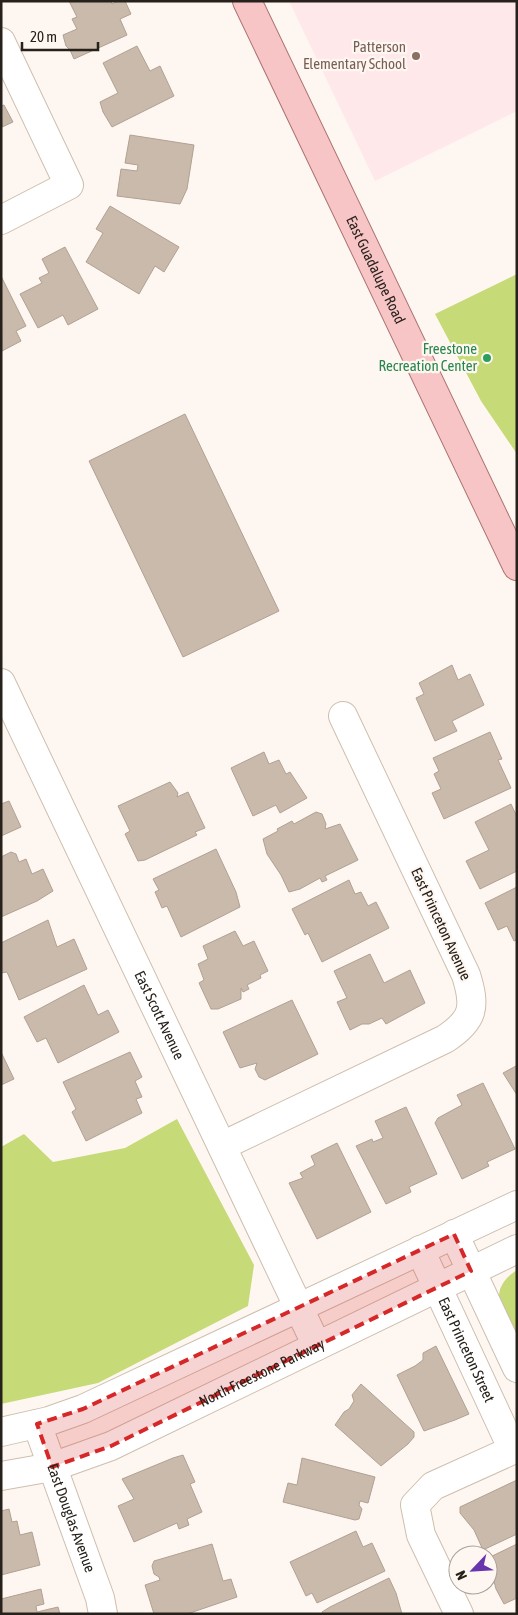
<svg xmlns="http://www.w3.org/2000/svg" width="518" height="1615" font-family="'Asap Condensed',sans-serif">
<rect width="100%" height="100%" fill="#fef7f1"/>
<!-- education -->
<path fill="#fee8ea" d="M289,1H517V111L375,181Z"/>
<!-- green -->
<path fill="#c6da78" d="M517,274V454L481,401L435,314Z
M177,1119L254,1265L248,1306L98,1383L1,1404V1147L24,1134L53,1162L125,1148Z
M517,1270V1342C504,1315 484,1291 517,1270Z"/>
<!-- building -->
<path fill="#cabaab" stroke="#b0a192" d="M69,1H111L112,4L118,1H125L131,14L120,19L127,35L74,59L70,50L66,46L63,35L77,29L72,19L77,17Z
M137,46L150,71L160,66L174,96L112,127L103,112L100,102L118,93L103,63Z
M4,105L13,122L2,127L1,106Z
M130,135L194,145L187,189L180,204L117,196L121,169L137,171L138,165L125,163Z
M110,206L179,247L164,272L155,266L139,294L86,262L103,233L96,229Z
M65,247L98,309L68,325L63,315L38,328L20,294L42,283L39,278L49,273L42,259Z
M1,276L26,326L16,331L21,341L2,351Z
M185,414L279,611L183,657L89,461Z
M452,665L458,680L470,674L484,705L452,721L457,731L435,741L416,698L424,694L419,683Z
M490,732L502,759L498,760L511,788L444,819L432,793L441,789L434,774L439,771L433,758Z
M264,752L269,764L279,760L286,774L290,772L307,798L280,813L276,805L253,816L231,768Z
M170,782L178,793L177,797L188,792L205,828L195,832L197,835L145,860L138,861L125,834L130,831L118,806Z
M9,801L21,827L1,836V804Z
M511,804L517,817V871L480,889L466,861L489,850L475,822Z
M316,812L322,814L326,824L325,829L340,824L358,860L325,876L327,880L322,882L320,878L300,889L289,892L281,875L267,854L263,839L278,831L277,829L292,821L294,824Z
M216,849L236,892L240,907L181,937L167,906L162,908L155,892L159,890L153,879Z
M11,852L16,854L19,862L26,859L32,874L43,869L53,891L37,901L1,917V857Z
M349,880L355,894L361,892L368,906L376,902L389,928L322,962L308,933L305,935L292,909Z
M517,887V940L514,941L507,926L498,930L485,903Z
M48,920L57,947L74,939L87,969L19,1000L7,972L1,973V943Z
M235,931L243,946L254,941L268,971L260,975L261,978L247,985L249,989L243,992L241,988V999L218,1009H211L199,983L204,980L198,964L208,959L203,946Z
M370,954L384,983L410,970L425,1003L386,1024L382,1018L369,1024H362L350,1030L337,1002L347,998L334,971Z
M84,985L98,1015L108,1010L119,1032L58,1063L46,1038L37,1042L24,1017Z
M292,1000L318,1054L265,1080L259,1077L255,1069L257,1063L240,1068L223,1032Z
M1,1052L14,1079L1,1085Z
M130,1052L142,1077L135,1081L142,1097L136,1099L142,1113L86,1141L72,1112L76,1109L63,1082Z
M516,1066L517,1067V1095L503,1073Z
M483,1083L515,1149L487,1162L489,1166L462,1179L435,1123L438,1118L462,1105L457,1095Z
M406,1107L437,1174L409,1187L411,1192L386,1204L356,1146L372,1139L373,1142L383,1138L375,1121Z
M337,1143L371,1212L317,1239L289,1183L303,1178L300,1173L315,1165L311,1156Z
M436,1346L469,1414L455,1420L424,1431L397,1375L415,1366L423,1360V1353Z
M361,1384L414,1432V1437L408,1444L381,1466L335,1425L344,1412L349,1409L354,1401L352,1395Z
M183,1455L195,1482L190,1484L202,1512L187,1519L189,1525L179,1529L177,1523L134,1542L118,1506L134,1499L122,1479L173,1458Z
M302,1458L375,1477L368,1503L360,1501L359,1505L362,1509L359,1519L355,1520L283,1502L288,1483L297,1485Z
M517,1480V1534L483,1550L474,1530L460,1513V1507Z
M9,1509L12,1522L17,1521L20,1535L32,1532L40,1565L1,1575V1511Z
M356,1531L363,1547L372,1543L385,1571L317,1603L312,1593L306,1596L290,1562Z
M212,1544L223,1581L231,1579L237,1597L187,1614H154L145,1585L160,1580L159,1577L154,1574L152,1566L154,1561Z
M517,1544V1598L504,1604L496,1589L488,1558Z
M389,1578L396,1593L402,1614H323L322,1612L330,1607Z
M41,1589L44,1604L36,1606L37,1612L58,1607L60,1614H1V1599Z"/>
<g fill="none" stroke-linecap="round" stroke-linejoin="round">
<defs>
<g id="minor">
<path d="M1,42L69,185L1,220"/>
<path id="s1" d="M1,683L317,1346"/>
<path d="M222,1146L445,1039C474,1020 476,1007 466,975L343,716"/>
<path d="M454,1234L517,1368"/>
<path id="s2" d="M420,1250L513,1450"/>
<path id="s3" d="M37,1424L100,1598L103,1614"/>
<path d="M1,1432L49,1421L83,1409L517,1205"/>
<path id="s4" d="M1,1476L52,1467L111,1446L517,1249"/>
<path d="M459,1614L421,1535L415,1505L433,1486L517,1448"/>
</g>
<g id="major">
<path id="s5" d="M247,1L517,566"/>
</g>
</defs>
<!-- minor casing -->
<use href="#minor" stroke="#cebeae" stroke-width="30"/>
<!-- major casing -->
<use href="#major" stroke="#ac7371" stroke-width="30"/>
<!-- minor -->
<use href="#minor" stroke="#fff" stroke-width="28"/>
<!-- major -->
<use href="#major" stroke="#f8c5c6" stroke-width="28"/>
</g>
<!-- marked area -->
<path fill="#d62828" fill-opacity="0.2" stroke="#d62828" stroke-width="4" stroke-dasharray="10 6" stroke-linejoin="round" d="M454,1234L471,1271L111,1446L52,1467L37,1424L83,1409Z"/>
<!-- markers -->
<circle fill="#8d6e63" stroke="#fef7f1" stroke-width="2" cx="416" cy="56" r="5"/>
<circle fill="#2e9e5b" stroke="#fef7f1" stroke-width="2" cx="487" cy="358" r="5"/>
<g text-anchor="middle" stroke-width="4.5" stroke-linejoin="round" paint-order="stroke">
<!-- education labels -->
<g font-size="15" fill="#785e54" stroke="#fef7f1" text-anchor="end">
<text x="406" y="52">Patterson<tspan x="406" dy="17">Elementary School</tspan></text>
</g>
<!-- street labels -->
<g font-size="15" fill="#27211b" stroke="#fef7f1">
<text dy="5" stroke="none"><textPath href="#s5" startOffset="298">East Guadalupe Road</textPath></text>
<text transform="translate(441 924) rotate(65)" y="5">East Princeton Avenue</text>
<text dy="5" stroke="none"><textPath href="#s1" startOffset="368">East Scott Avenue</textPath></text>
<text dy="5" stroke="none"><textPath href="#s2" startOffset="110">East Princeton Street</textPath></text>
<text dy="5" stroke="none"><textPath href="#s4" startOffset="282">North Freestone Parkway</textPath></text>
<text dy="5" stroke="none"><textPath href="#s3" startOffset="100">East Douglas Avenue</textPath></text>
</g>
<!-- leisure labels -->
<g font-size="15" fill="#27864d" stroke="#fef7f1" text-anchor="end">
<text x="477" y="354">Freestone<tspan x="477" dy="17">Recreation Center</tspan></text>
</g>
</g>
<!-- border -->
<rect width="518" height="1615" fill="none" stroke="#27211b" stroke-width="5"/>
<!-- north arrow -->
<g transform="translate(473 1570) rotate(245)"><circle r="24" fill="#fef7f1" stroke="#a8a19b"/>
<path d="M0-4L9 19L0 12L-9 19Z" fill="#6735ac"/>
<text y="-8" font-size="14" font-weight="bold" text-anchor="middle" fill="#27211b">N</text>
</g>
<!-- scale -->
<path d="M22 42v8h76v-8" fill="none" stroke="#27211b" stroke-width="2.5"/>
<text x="30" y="42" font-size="15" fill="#27211b" stroke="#fef7f1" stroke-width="4" paint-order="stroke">20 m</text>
</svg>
